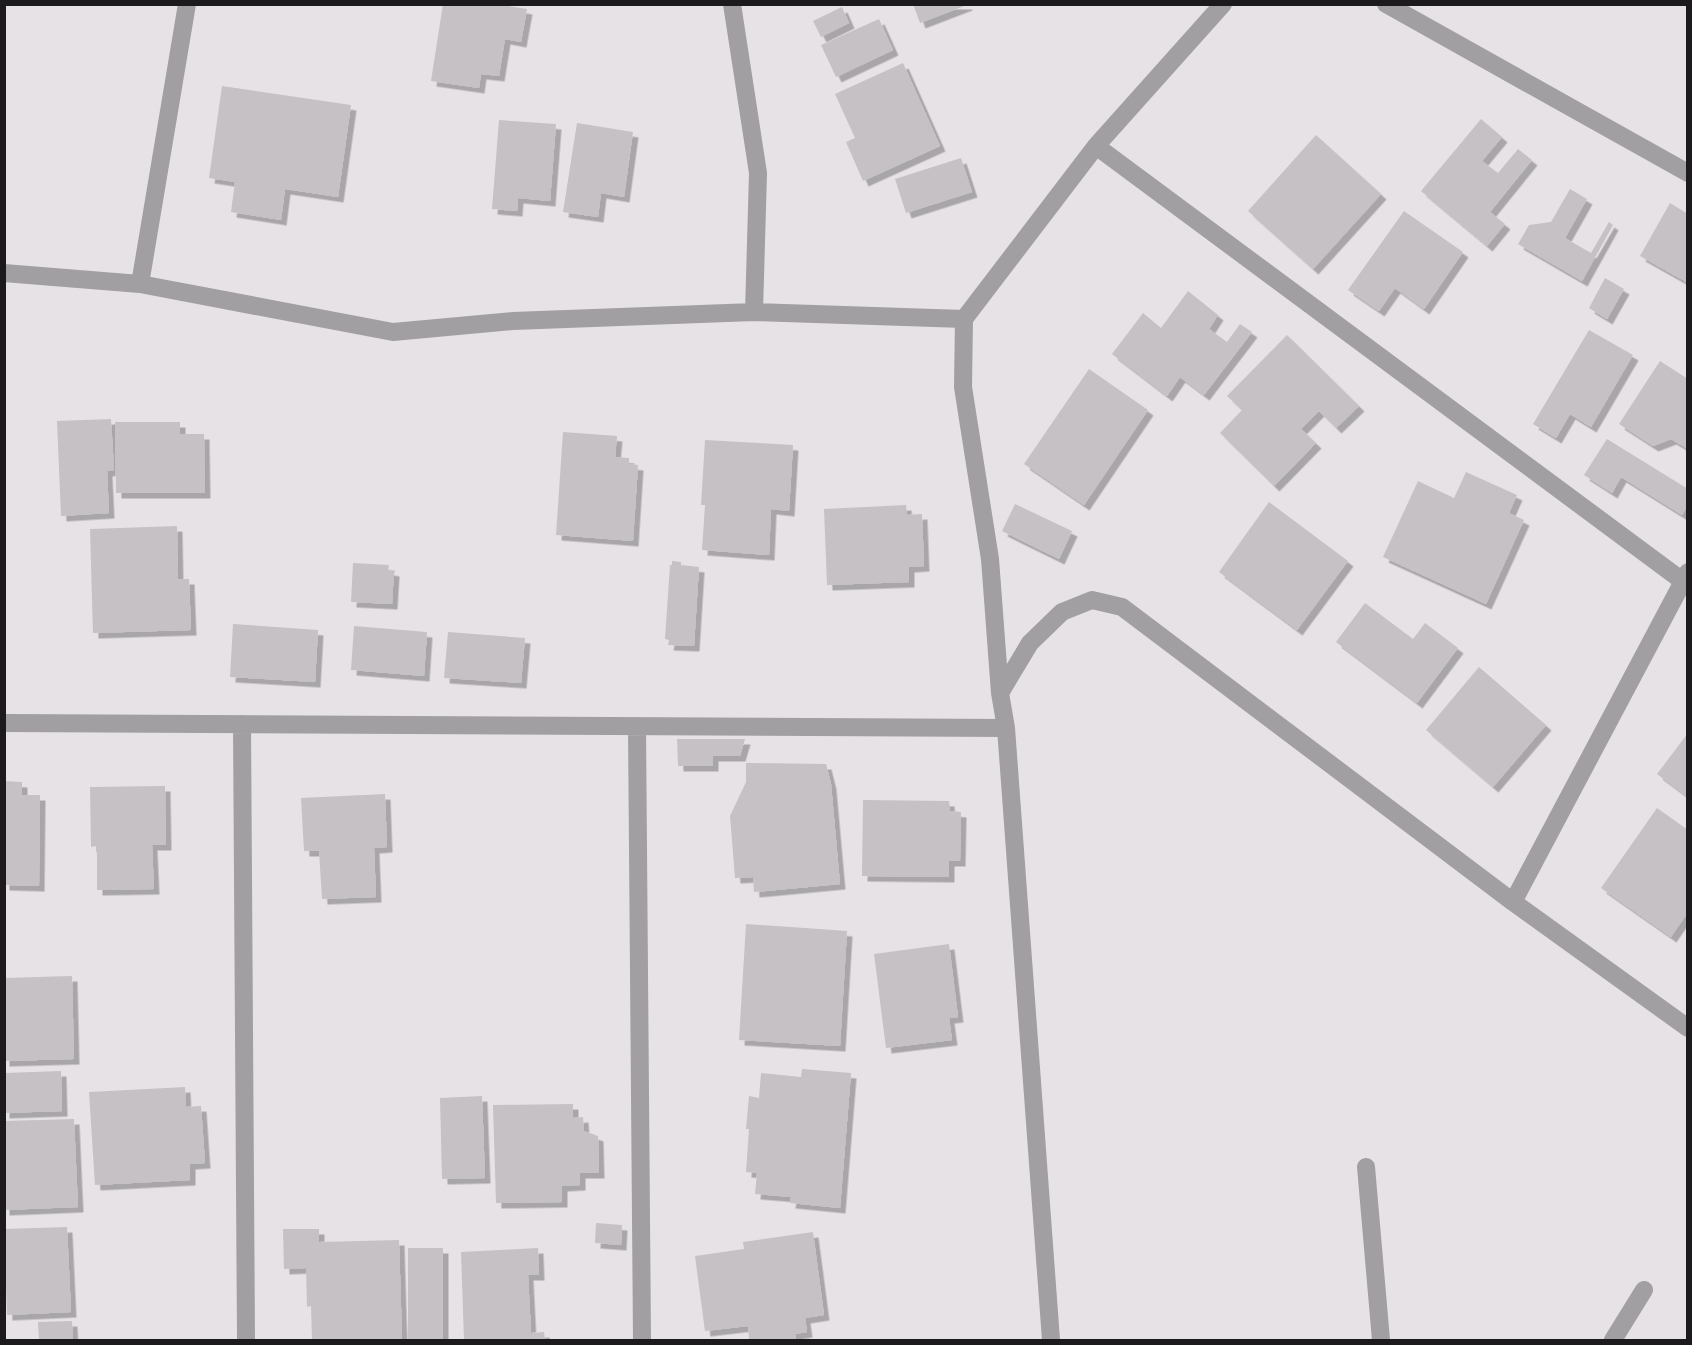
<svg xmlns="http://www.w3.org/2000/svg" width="1692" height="1345" font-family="'Noto Sans',sans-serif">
<defs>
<filter id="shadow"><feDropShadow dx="5.5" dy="5.5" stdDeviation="0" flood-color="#0004"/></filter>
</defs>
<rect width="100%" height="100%" fill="#e7e2e6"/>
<!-- building -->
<path fill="#c6c1c5" filter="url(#shadow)" d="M443,4H508V6L527,9L521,42L505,39L499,76L481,74L479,88L431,81Z
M913,4H967V5L920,23Z
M842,7L849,23L821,37L813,21Z
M879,19L893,50L836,77L821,45Z
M903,63L940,146L863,181L846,142L855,138L835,94Z
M222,86L351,105L338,197L285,189L281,220L231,212L235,182L209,178Z
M1481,119L1502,137L1482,161L1498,173L1518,149L1532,160L1490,212L1505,224L1487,246L1421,191Z
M499,120L556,124L550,201L518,198L517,211L492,209Z
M577,123L633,132L624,197L601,193L598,217L563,212Z
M1316,135L1381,194L1313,269L1248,211Z
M961,158L972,192L906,213L895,179Z
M1570,189L1587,199L1565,238L1591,253L1609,222L1613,225L1582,281L1518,244L1529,225L1551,222Z
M1670,203L1688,214V283L1640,256Z
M1404,211L1463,252L1424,309L1395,288L1379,311L1348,290Z
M1605,278L1624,289L1607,319L1589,308Z
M1188,291L1218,315L1209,329L1227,342L1240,324L1252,332L1204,395L1180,377L1167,396L1112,354L1143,313L1161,328Z
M1589,330L1633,355L1591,427L1570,414L1556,438L1533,424Z
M1287,335L1359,406L1336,428L1319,411L1301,429L1316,443L1274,486L1220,433L1242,410L1227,396Z
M1660,361L1688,379V449L1671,439L1653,446L1619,424Z
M1089,369L1148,410L1084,505L1024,464Z
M111,419L114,470L107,471L109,513L61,516L57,421Z
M115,422H180V434H204L205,493H116Z
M563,432L617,436L615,457L629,458V464L638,465L633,541L556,535Z
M1607,439L1688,489V505L1682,515L1621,477L1612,493L1584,475Z
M705,440L793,445L789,511L771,509L769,555L702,550L705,505H701Z
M1466,472L1517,495L1509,513L1524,520L1486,604L1383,557L1418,481L1454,498Z
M1269,502L1348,561L1297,630L1219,572Z
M1015,504L1072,531L1059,559L1002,531Z
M906,505L907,515L922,514L924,566L909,567V582L827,585L824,509Z
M177,526L178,579H189L191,630L93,633L90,529Z
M672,561L681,562V565L699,567L694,646L668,645L669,640L665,639L670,565H672Z
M353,563L389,565L388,570L394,571L392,604L351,602Z
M1365,603L1413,639L1425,623L1458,648L1417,703L1336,642Z
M233,624L318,630L315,682L230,677Z
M354,626L427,632L424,676L351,670Z
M448,632L525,638L521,683L444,678Z
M1479,667L1546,725L1493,787L1426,730Z
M1688,733V797L1657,774Z
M677,739H745L740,756H713V766H678Z
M746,763L826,764L831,784L840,884L754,892L753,877L735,878L730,816L746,782Z
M4,781L22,782V795H40L39,886L4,885Z
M165,786L166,845H152L154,889L97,890V846L91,847L90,787Z
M385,794L387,847L374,848L376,897L322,899L319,851H304L301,798Z
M863,800L949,801L950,811L961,812L960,861H949V877L862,876Z
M1657,808L1688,830V912L1671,937L1601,888Z
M746,924L847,931L840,1046L739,1040Z
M949,944L958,1017L949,1018L952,1040L886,1048L874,954Z
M72,976L74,1059L4,1061V978Z
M802,1069L851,1073L840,1208L790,1203L791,1197L755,1194L757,1173L746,1172L749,1129H746L749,1096L759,1098L761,1073L801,1077Z
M61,1071L62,1111L4,1113V1073Z
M185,1087L186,1107L201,1106L205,1163L190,1164V1180L95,1185L89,1092Z
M482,1096L485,1178L442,1179L440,1098Z
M573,1104V1118L583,1117L584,1131L598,1136L599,1173H580V1185L562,1186V1202L496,1203L493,1105Z
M74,1119L78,1207L4,1210V1121Z
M596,1223L622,1225L621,1245L595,1243Z
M67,1227L71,1312L7,1315L4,1229Z
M283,1229H319V1242L399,1240L402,1340H312L311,1306L307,1307L306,1268L284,1269Z
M813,1232L824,1315L805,1318L807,1332L795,1334L796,1340H759V1338L749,1340L748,1326L705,1331L695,1256L744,1249L743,1242Z
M408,1248H443V1340H408Z
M538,1248L539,1275H528L531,1333L544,1332L545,1340H464L461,1252Z
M72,1321L73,1340H39L38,1322Z"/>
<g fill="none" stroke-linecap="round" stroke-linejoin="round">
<!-- minor -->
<path stroke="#a19fa1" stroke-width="18" d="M732,4L758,173L754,312
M1386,4L1688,173
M1096,146L1688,585
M4,273L140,284L393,332L513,321L754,312L964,319
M140,284L187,4
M1000,693L1030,643L1062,612L1092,600L1122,607L1513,902L1688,1028
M4,723L1006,728
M242,724L246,1340
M637,726L642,1340
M1513,902L1688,572
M1366,1167L1381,1340
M1051,1340L1006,728L1000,693L990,559L963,387L964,319L1096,146L1223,4
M1613,1340L1644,1290"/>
</g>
<!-- border -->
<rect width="1692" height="1345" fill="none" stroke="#1c1a1c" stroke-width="12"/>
</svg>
